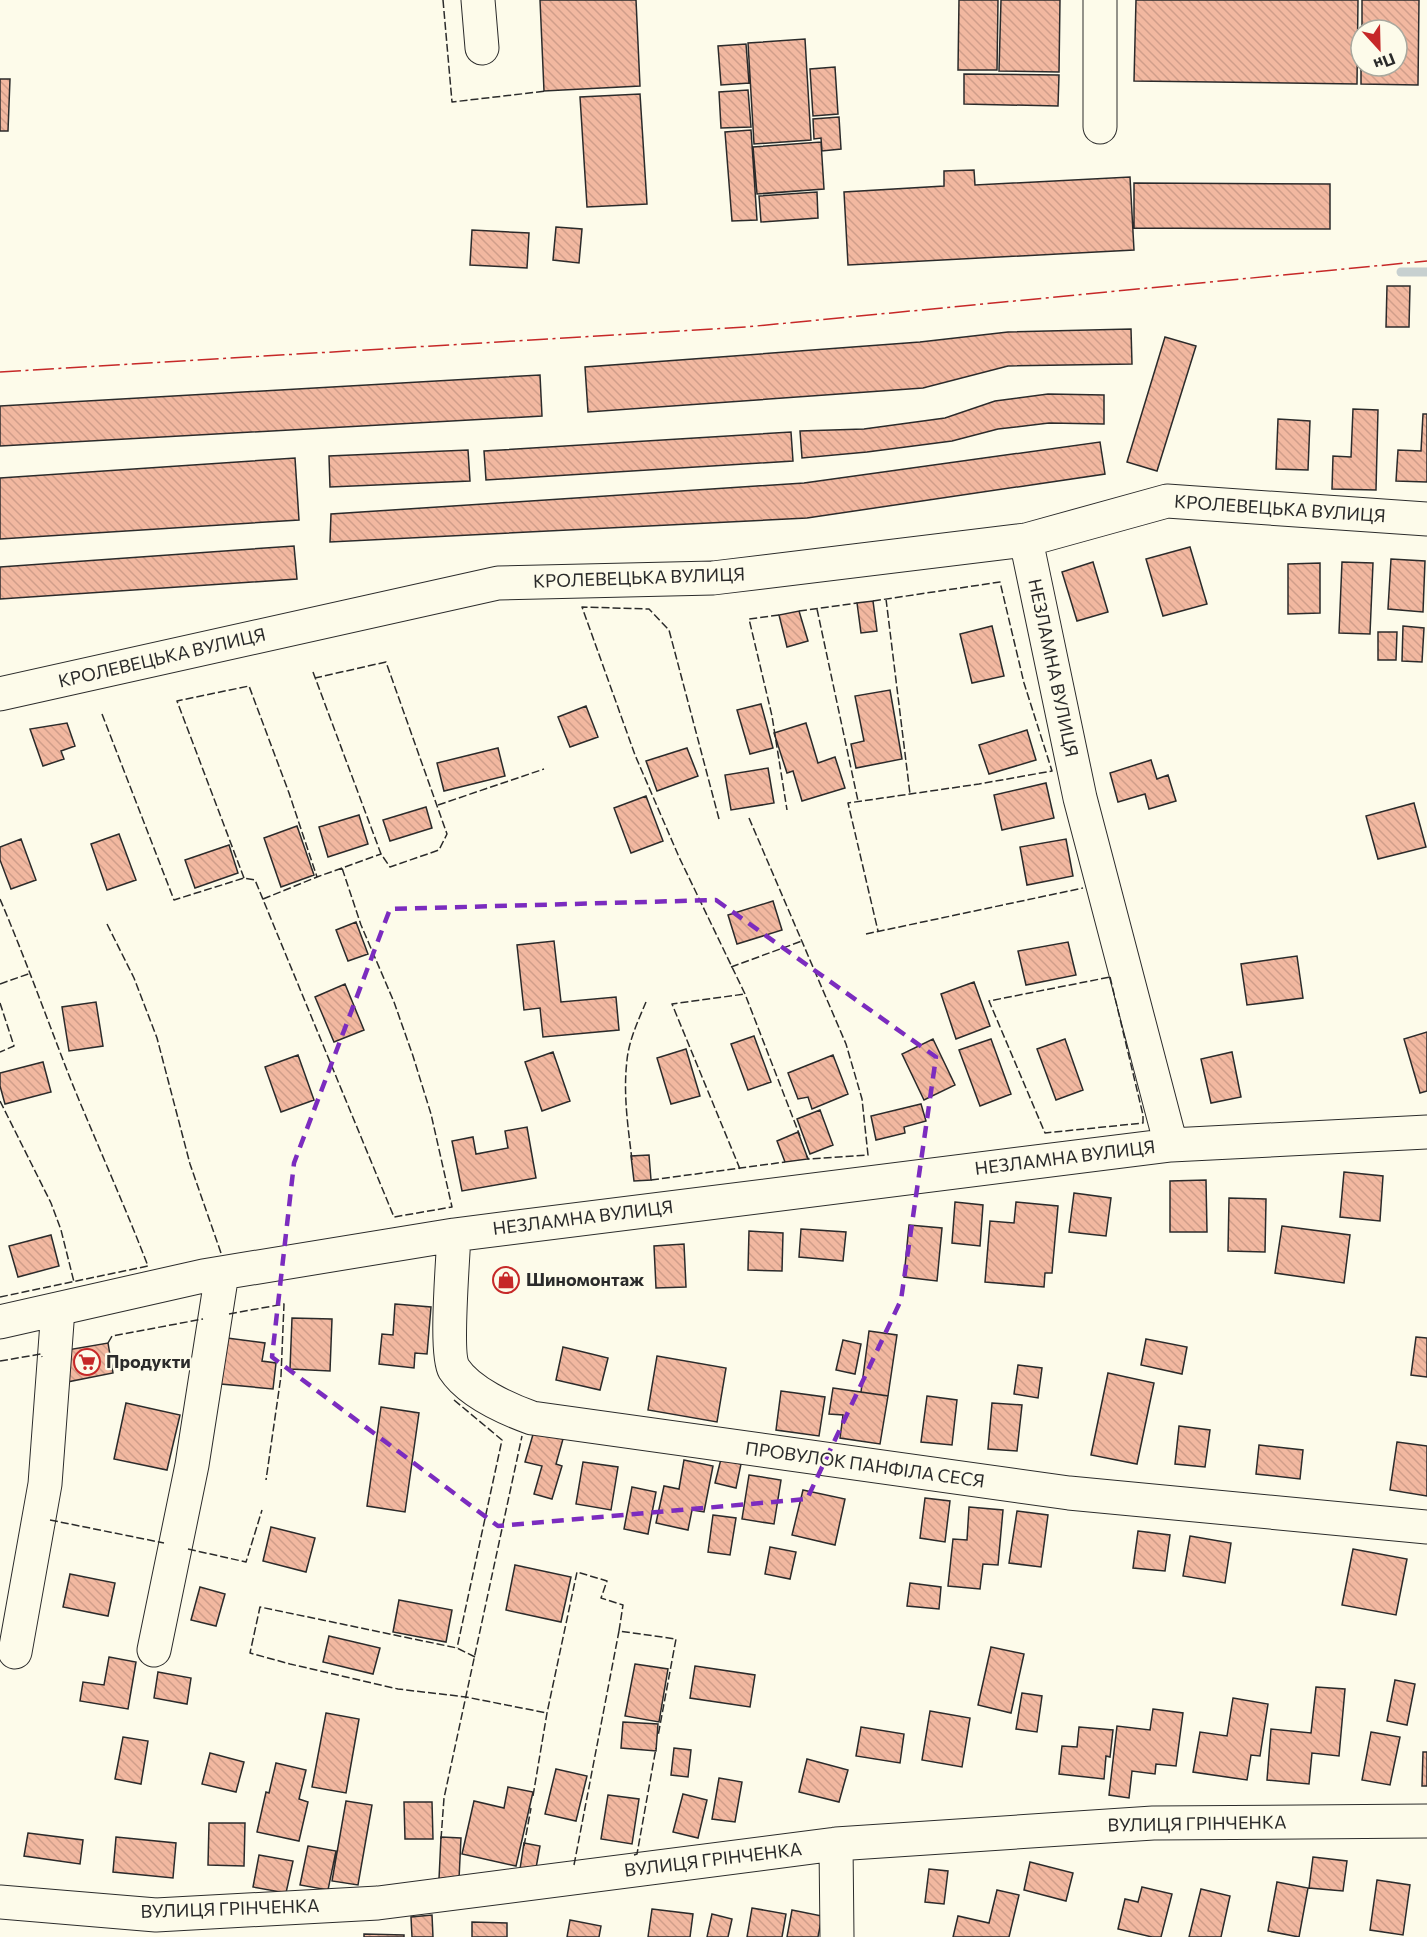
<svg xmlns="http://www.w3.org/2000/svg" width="1427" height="1937" font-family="Commissioner,sans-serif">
<defs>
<pattern id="building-back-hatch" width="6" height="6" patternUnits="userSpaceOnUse" patternTransform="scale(1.5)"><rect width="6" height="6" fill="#f2b8a0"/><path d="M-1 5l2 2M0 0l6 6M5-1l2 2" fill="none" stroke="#d09e8a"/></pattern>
</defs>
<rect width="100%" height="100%" fill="#fdfbea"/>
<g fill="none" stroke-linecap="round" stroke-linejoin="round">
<!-- stream -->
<path stroke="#c7d0d0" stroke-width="9" d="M1401,272H1427"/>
</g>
<!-- building -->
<path fill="url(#building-back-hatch)" stroke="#2b2b2b" stroke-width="1.5" d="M540,0H636L640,86L544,91Z
M959,0H998L997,70H958Z
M1001,0H1060L1059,72L999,71Z
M1136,0H1358L1357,84L1134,81Z
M1362,0H1419L1418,85L1361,84V66H1397V30H1362Z
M805,39L811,140L754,144L748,43Z
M746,44L749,83L721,85L718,46Z
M835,67L838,114L813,116L810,69Z
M964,74L1059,75L1058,106L964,104Z
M0,79H10L8,131H0Z
M748,90L751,127L721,128L719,92Z
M640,94L647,204L587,207L580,97Z
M839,117L841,149L822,151L821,138L814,139L813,119Z
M751,130L757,220L732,221L725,132Z
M821,142L824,189L757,194L753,147Z
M974,170L975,185L1130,177L1134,250L848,265L844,192L944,186V171Z
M1134,183L1330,184V229L1134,228Z
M817,192L818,218L761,222L759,196Z
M556,227L582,229L579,263L553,260Z
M472,230L529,233L527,268L470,265Z
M1387,286H1410L1409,327H1386Z
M1131,329L1132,364L1008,366L923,388L588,412L585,367L920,342L1008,332Z
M1165,337L1196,346L1157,471L1127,462Z
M540,375L542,416L0,446V406Z
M1048,394L1104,395V424L1049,423L998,429L952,441L867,452L802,458L800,431L864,429L945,418L995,401Z
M1353,409L1378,410L1376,490L1332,489L1333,456L1351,457Z
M1423,414H1427V482L1396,481L1398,450L1421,451Z
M1278,419L1310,421L1308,470L1276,469Z
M791,432L793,461L486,480L484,451Z
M1100,442L1105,474L807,518L330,542L331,514L804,483Z
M468,450L470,481L330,487L329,456Z
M295,458L299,520L0,539V478Z
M294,546L297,579L0,599V567Z
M1190,547L1207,604L1163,616L1146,559Z
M1391,559L1425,561L1423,612L1388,609Z
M1093,562L1108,612L1077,621L1062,572Z
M1342,562L1373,563L1370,634L1339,633Z
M1320,563V613L1288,614V564Z
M873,601L877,631L861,633L857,603Z
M799,611L808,641L787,647L779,615Z
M992,626L1004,676L972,683L960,634Z
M1403,626L1424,628L1422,662L1402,661Z
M1378,632H1397L1396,660H1378Z
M890,690L902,759L856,768L851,744L864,741L855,696Z
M761,704L773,748L750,754L737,710Z
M586,706L598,737L570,747L558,717Z
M67,723L75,746L61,751L64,759L43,766L30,729Z
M806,723L818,763L835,757L845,788L802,801L793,771L787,773L774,733Z
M1027,730L1036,760L989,774L979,745Z
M498,748L505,776L444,791L437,763Z
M687,748L698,776L657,791L646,761Z
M1151,760L1157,779L1168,775L1176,801L1149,809L1145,794L1118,802L1110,773Z
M768,768L774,803L731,810L725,775Z
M1046,783L1054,818L1002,830L994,795Z
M646,796L663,841L631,853L614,808Z
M1414,803L1426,847L1378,859L1366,816Z
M426,807L432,828L390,841L383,820Z
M359,815L368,844L328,857L319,827Z
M297,826L314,875L281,887L264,838Z
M119,834L136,880L107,890L91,844Z
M21,839L36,880L11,889L0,860V847Z
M1066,839L1073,876L1027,885L1020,847Z
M229,845L238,873L195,888L185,860Z
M773,901L782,930L737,944L728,915Z
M356,922L368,954L348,961L336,930Z
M554,941L561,1002L616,997L619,1030L543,1037L540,1008L524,1010L517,945Z
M1068,942L1076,975L1026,985L1018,951Z
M1297,956L1303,998L1247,1005L1241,964Z
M974,982L990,1026L956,1039L941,994Z
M345,984L364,1030L334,1042L315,997Z
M96,1002L103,1046L69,1051L62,1007Z
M1427,1032V1091L1420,1093L1404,1039Z
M754,1036L771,1082L748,1090L731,1044Z
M933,1039L955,1085L924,1100L902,1054Z
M991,1039L1011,1094L980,1106L959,1050Z
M1065,1039L1083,1090L1056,1100L1037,1049Z
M686,1049L700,1096L671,1104L657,1058Z
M553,1052L570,1101L542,1111L525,1062Z
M1232,1052L1241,1097L1211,1103L1201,1059Z
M298,1055L314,1100L281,1112L265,1067Z
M833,1055L848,1094L812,1109L808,1097L798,1099L788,1073Z
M43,1062L51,1092L5,1104L0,1086V1073Z
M921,1104L926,1121L904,1127L905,1133L876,1140L871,1116Z
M820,1110L833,1145L810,1154L797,1119Z
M527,1127L536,1178L462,1191L452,1141L473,1137L476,1154L508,1148L505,1131Z
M798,1132L808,1159L785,1162L777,1141Z
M649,1155L651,1180L634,1181L631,1156Z
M1344,1172L1383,1176L1380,1221L1340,1217Z
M1206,1180L1207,1232H1170V1181Z
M1074,1193L1111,1198L1106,1236L1069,1232Z
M1229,1198L1266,1199L1265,1252L1228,1251Z
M955,1202L983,1205L980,1246L952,1243Z
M1016,1202L1058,1206L1052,1273H1045L1044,1287L985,1282L990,1221L1014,1223Z
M909,1225L942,1228L937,1281L904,1277Z
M1282,1226L1350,1235L1344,1283L1275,1273Z
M801,1229L846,1232L843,1261L799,1257Z
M749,1231L783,1233L782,1271L748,1270Z
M51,1235L59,1266L18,1277L9,1246Z
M684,1244L686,1287L656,1288L654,1246Z
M395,1304L431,1307L427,1354L415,1353L414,1368L379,1364L382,1334L393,1335Z
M292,1318L332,1319L330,1371L290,1369Z
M869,1331L897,1335L888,1396L861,1392Z
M1416,1337L1427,1338V1377L1411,1375Z
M227,1338L265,1343L262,1361L276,1363L273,1389L221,1384Z
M1146,1339L1187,1347L1182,1374L1141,1365Z
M843,1340L861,1344L855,1374L836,1370Z
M108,1343L113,1373L67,1382L61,1351Z
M563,1347L608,1358L600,1390L556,1380Z
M657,1356L726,1368L717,1422L648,1410Z
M1018,1365L1042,1368L1038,1398L1014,1394Z
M1108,1373L1154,1383L1137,1464L1091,1455Z
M833,1388L888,1396L880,1444L840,1438L843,1415L829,1414Z
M781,1391L825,1397L819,1436L776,1430Z
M927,1396L957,1400L952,1445L921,1442Z
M126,1403L180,1415L167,1470L114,1459Z
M992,1403L1022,1405L1017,1451L988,1449Z
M381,1407L419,1413L405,1512L367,1506Z
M1179,1426L1210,1430L1205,1467L1175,1464Z
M534,1431L563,1439L556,1464L562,1466L552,1499L534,1494L542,1466L525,1462Z
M1397,1442L1427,1446V1496L1390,1490Z
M1259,1445L1303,1450L1300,1479L1256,1474Z
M721,1459L741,1464L736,1488L715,1483Z
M684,1460L713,1466L704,1512L692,1510L688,1530L656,1523L664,1486L679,1489Z
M583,1462L618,1467L611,1510L576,1504Z
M749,1475L781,1480L774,1524L742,1519Z
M632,1487L656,1492L648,1534L624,1529Z
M803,1490L845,1499L835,1545L792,1535Z
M925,1498L950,1501L945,1542L920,1538Z
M969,1507L1003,1510L998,1565L983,1564L980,1589L948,1586L953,1539L967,1540Z
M1017,1511L1048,1515L1041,1567L1009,1563Z
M713,1515L736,1518L730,1555L708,1552Z
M271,1527L315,1538L306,1572L263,1561Z
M1138,1531L1170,1535L1165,1571L1133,1568Z
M1190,1536L1231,1543L1225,1583L1183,1576Z
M770,1547L796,1552L790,1579L765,1574Z
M1353,1549L1407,1559L1396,1615L1342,1605Z
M515,1565L571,1577L561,1622L506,1610Z
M70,1574L115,1583L108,1616L63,1607Z
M910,1583L941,1587L939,1609L907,1606Z
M200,1587L225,1594L216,1626L191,1620Z
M399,1600L452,1610L446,1642L393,1632Z
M329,1636L380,1648L373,1674L323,1662Z
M991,1647L1024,1654L1011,1713L978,1705Z
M109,1657L136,1662L128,1709L80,1701L83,1682L104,1685Z
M635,1664L668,1669L659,1722L625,1716Z
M695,1666L755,1675L750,1707L690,1698Z
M158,1672L191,1678L187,1704L154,1698Z
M1395,1680L1415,1684L1407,1725L1387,1721Z
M1316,1687L1345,1689L1339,1756L1312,1753L1309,1784L1267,1780L1271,1729L1311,1733Z
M1022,1693L1042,1696L1037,1732L1016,1729Z
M1233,1698L1268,1704L1260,1756L1251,1755L1247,1780L1193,1772L1200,1732L1227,1736Z
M1153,1709L1183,1713L1176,1766L1156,1764L1155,1774L1132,1771L1129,1798L1109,1795L1117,1726L1150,1730Z
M930,1711L970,1718L962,1767L922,1760Z
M326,1713L359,1719L346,1793L312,1787Z
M623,1722L658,1724L656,1751L621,1748Z
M861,1727L904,1734L900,1763L856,1756Z
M1079,1727L1113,1730L1110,1757L1106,1756L1104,1779L1059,1774L1062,1746L1077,1747Z
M1371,1732L1400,1737L1390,1785L1362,1780Z
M123,1737L148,1741L141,1784L115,1779Z
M674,1748L691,1750L688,1777L671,1775Z
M1423,1752H1427V1786H1422Z
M210,1753L244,1762L236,1792L202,1784Z
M807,1759L848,1770L839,1802L799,1792Z
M276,1763L306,1770L299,1799L308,1802L299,1841L257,1832L266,1792L269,1793Z
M556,1769L587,1776L576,1821L545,1814Z
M719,1778L742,1782L735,1822L712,1819Z
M508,1787L533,1792L516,1866L462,1854L474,1801L504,1808Z
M683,1794L707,1800L698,1838L673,1832Z
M608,1795L639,1799L632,1844L601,1839Z
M346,1801L372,1805L358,1885L332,1881Z
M404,1802H432L433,1839H405Z
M209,1823H245L244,1866L208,1865Z
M28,1833L83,1840L80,1864L24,1856Z
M116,1837L176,1843L173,1878L113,1872Z
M441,1837L461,1838L459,1879H439Z
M524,1843L540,1846L536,1868L520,1869Z
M308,1846L336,1851L328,1890L300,1885Z
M259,1855L293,1861L286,1893L253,1887Z
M1313,1857L1347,1861L1343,1891L1309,1888Z
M1030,1862L1073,1873L1066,1901L1024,1890Z
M929,1869L948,1871L944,1904L925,1902Z
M1377,1880L1410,1885L1403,1935L1370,1930Z
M1277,1882L1308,1888L1299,1937L1268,1931Z
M1142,1887L1172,1894L1161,1937H1152L1118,1929L1125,1899L1138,1902Z
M1201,1889L1230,1896L1221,1937H1189Z
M997,1890L1019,1895L1009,1937H953L958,1916L989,1923Z
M752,1908L786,1914L782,1937H747Z
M652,1909L693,1914L690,1937H648Z
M792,1910L822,1916L818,1937H787Z
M712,1914L732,1919L728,1937H707Z
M432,1915L433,1937H412L411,1917Z
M570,1920L601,1926L599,1937H567Z
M472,1922L507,1923V1937H472Z
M364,1934L404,1935V1937H364Z"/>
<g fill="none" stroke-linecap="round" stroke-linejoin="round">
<defs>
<path id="minor" d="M478,0L482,48
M1100,0V127
M1026,540L1080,798L1171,1145
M0,694L498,583L713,578L1026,540L1167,501L1427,519
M454,1235C453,1258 445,1354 454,1369C469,1392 507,1409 532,1418L1069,1493L1427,1527
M0,1322L203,1276L454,1235L1171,1145L1427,1132
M154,1650L192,1465L222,1273
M15,1652L45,1484L58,1309
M836,1844L837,1937
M0,1902L156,1915L378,1903L836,1844L1153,1823L1427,1821"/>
</defs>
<!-- minor casing -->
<use href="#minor" stroke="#2b2b2b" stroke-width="35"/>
<!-- minor -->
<use href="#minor" stroke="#fdfbea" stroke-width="33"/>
<!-- fence -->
<path stroke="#2b2b2b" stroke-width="1.5" stroke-dasharray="8 3" stroke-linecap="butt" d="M443,0L452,102L547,91
M886,599L910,794
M873,601L1000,582L1024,683L1052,771L979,784L848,803L878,931
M817,609L858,801
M799,611L857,603
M779,615L749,619L772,716L787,810
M313,672L381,854L390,867L439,850L447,834L386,662L315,678
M102,714L174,900L244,878L255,880L394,1217L452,1207L431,1114L413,1056L394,1002L361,925L342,868
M438,805L544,769
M749,818L846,1044L862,1099L868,1155L808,1159L807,1156
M719,819L669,630L649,609L582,607L635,755L679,857L745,994L800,1136
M244,878L177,701L249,686L289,793L317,877
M0,899C26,960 48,1022 72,1083C97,1144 124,1204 148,1266L0,1297
M263,899L317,877L381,854
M107,924L134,978L157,1038L190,1164L221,1253
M866,934L1083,888
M731,967L802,941
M1110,977L1143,1115V1123L1045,1133L989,1001Z
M0,984L31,973
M0,1003L14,1046L0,1052
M0,1101L51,1203L61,1230L74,1282
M632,1160C628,1127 623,1094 627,1060C629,1040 638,1021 646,1002
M740,1169L672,1004L745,994
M651,1180L785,1162
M229,1314L284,1304L281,1376L266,1480
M108,1343L112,1336L203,1319
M0,1361L41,1354L42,1357
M454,1400L502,1440L457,1648
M50,1520L164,1543
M188,1549L246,1562L262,1510
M475,1657L457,1648L260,1607L250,1653L290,1664L398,1689L466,1697L547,1713
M533,1796L547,1713L577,1572L607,1581L601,1598L623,1605L619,1631L676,1639L658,1736
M441,1839L444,1798L522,1436
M524,1846L531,1808
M634,1855L637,1854L656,1748
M574,1865L619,1631"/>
<!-- power -->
<path stroke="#c62828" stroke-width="1.5" stroke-dasharray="21 4.5 3 4.5" stroke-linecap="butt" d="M0,372L746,327L1427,261"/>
</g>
<!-- marked area -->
<path fill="none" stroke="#7b2cbf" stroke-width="4.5" stroke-dasharray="12 8" stroke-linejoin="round" d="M716,900L936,1057L901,1300L807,1499L498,1526L272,1357L294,1163L390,909Z"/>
<!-- icons -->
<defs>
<symbol id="shop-ring" viewBox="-11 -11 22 22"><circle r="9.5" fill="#fdfbea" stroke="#c62828" stroke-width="1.5"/><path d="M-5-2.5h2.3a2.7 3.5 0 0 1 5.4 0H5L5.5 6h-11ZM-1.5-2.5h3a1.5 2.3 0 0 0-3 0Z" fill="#c62828"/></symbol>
<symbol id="supermarket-ring" viewBox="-11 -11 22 22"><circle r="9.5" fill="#fdfbea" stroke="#c62828" stroke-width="1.5"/><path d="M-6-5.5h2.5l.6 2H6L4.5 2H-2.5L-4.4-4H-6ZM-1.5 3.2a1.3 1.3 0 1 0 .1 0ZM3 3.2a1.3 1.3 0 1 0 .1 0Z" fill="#c62828"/></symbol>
</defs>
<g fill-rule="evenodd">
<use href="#shop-ring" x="491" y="1265" width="30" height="30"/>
<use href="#supermarket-ring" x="72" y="1347" width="30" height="30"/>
</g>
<g text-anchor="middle" stroke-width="4.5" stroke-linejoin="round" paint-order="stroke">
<!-- street labels -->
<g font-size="18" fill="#2b2b2b" stroke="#fdfbea">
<text transform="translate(1280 509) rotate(4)" y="6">КРОЛЕВЕЦЬКА ВУЛИЦЯ</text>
<text transform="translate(639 578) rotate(-2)" y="6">КРОЛЕВЕЦЬКА ВУЛИЦЯ</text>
<text transform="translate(162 658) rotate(-13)" y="6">КРОЛЕВЕЦЬКА ВУЛИЦЯ</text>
<text transform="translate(1053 668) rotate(78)" y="6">НЕЗЛАМНА ВУЛИЦЯ</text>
<text transform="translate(1065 1158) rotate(-7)" y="6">НЕЗЛАМНА ВУЛИЦЯ</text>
<text transform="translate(583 1218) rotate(-7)" y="6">НЕЗЛАМНА ВУЛИЦЯ</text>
<text transform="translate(865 1465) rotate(8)" y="6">ПРОВУЛОК ПАНФІЛА СЕСЯ</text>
<text transform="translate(1197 1824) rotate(-1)" y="6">ВУЛИЦЯ ГРІНЧЕНКА</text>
<text transform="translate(713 1860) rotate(-7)" y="6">ВУЛИЦЯ ГРІНЧЕНКА</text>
<text transform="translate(230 1909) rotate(-2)" y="6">ВУЛИЦЯ ГРІНЧЕНКА</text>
</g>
<!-- poi labels -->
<g font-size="18" font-weight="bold" fill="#2b2b2b" stroke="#fdfbea" text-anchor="start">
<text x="526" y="1286">Шиномонтаж</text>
<text x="106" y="1368">Продукти</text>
</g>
</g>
<!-- north arrow -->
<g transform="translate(1379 48) rotate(158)"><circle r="28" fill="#fdfbea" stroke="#a9a89e" stroke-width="1.5"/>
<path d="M0-4.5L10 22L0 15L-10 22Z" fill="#c62828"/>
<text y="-9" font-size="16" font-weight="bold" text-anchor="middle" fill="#2b2b2b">Пн</text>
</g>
</svg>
